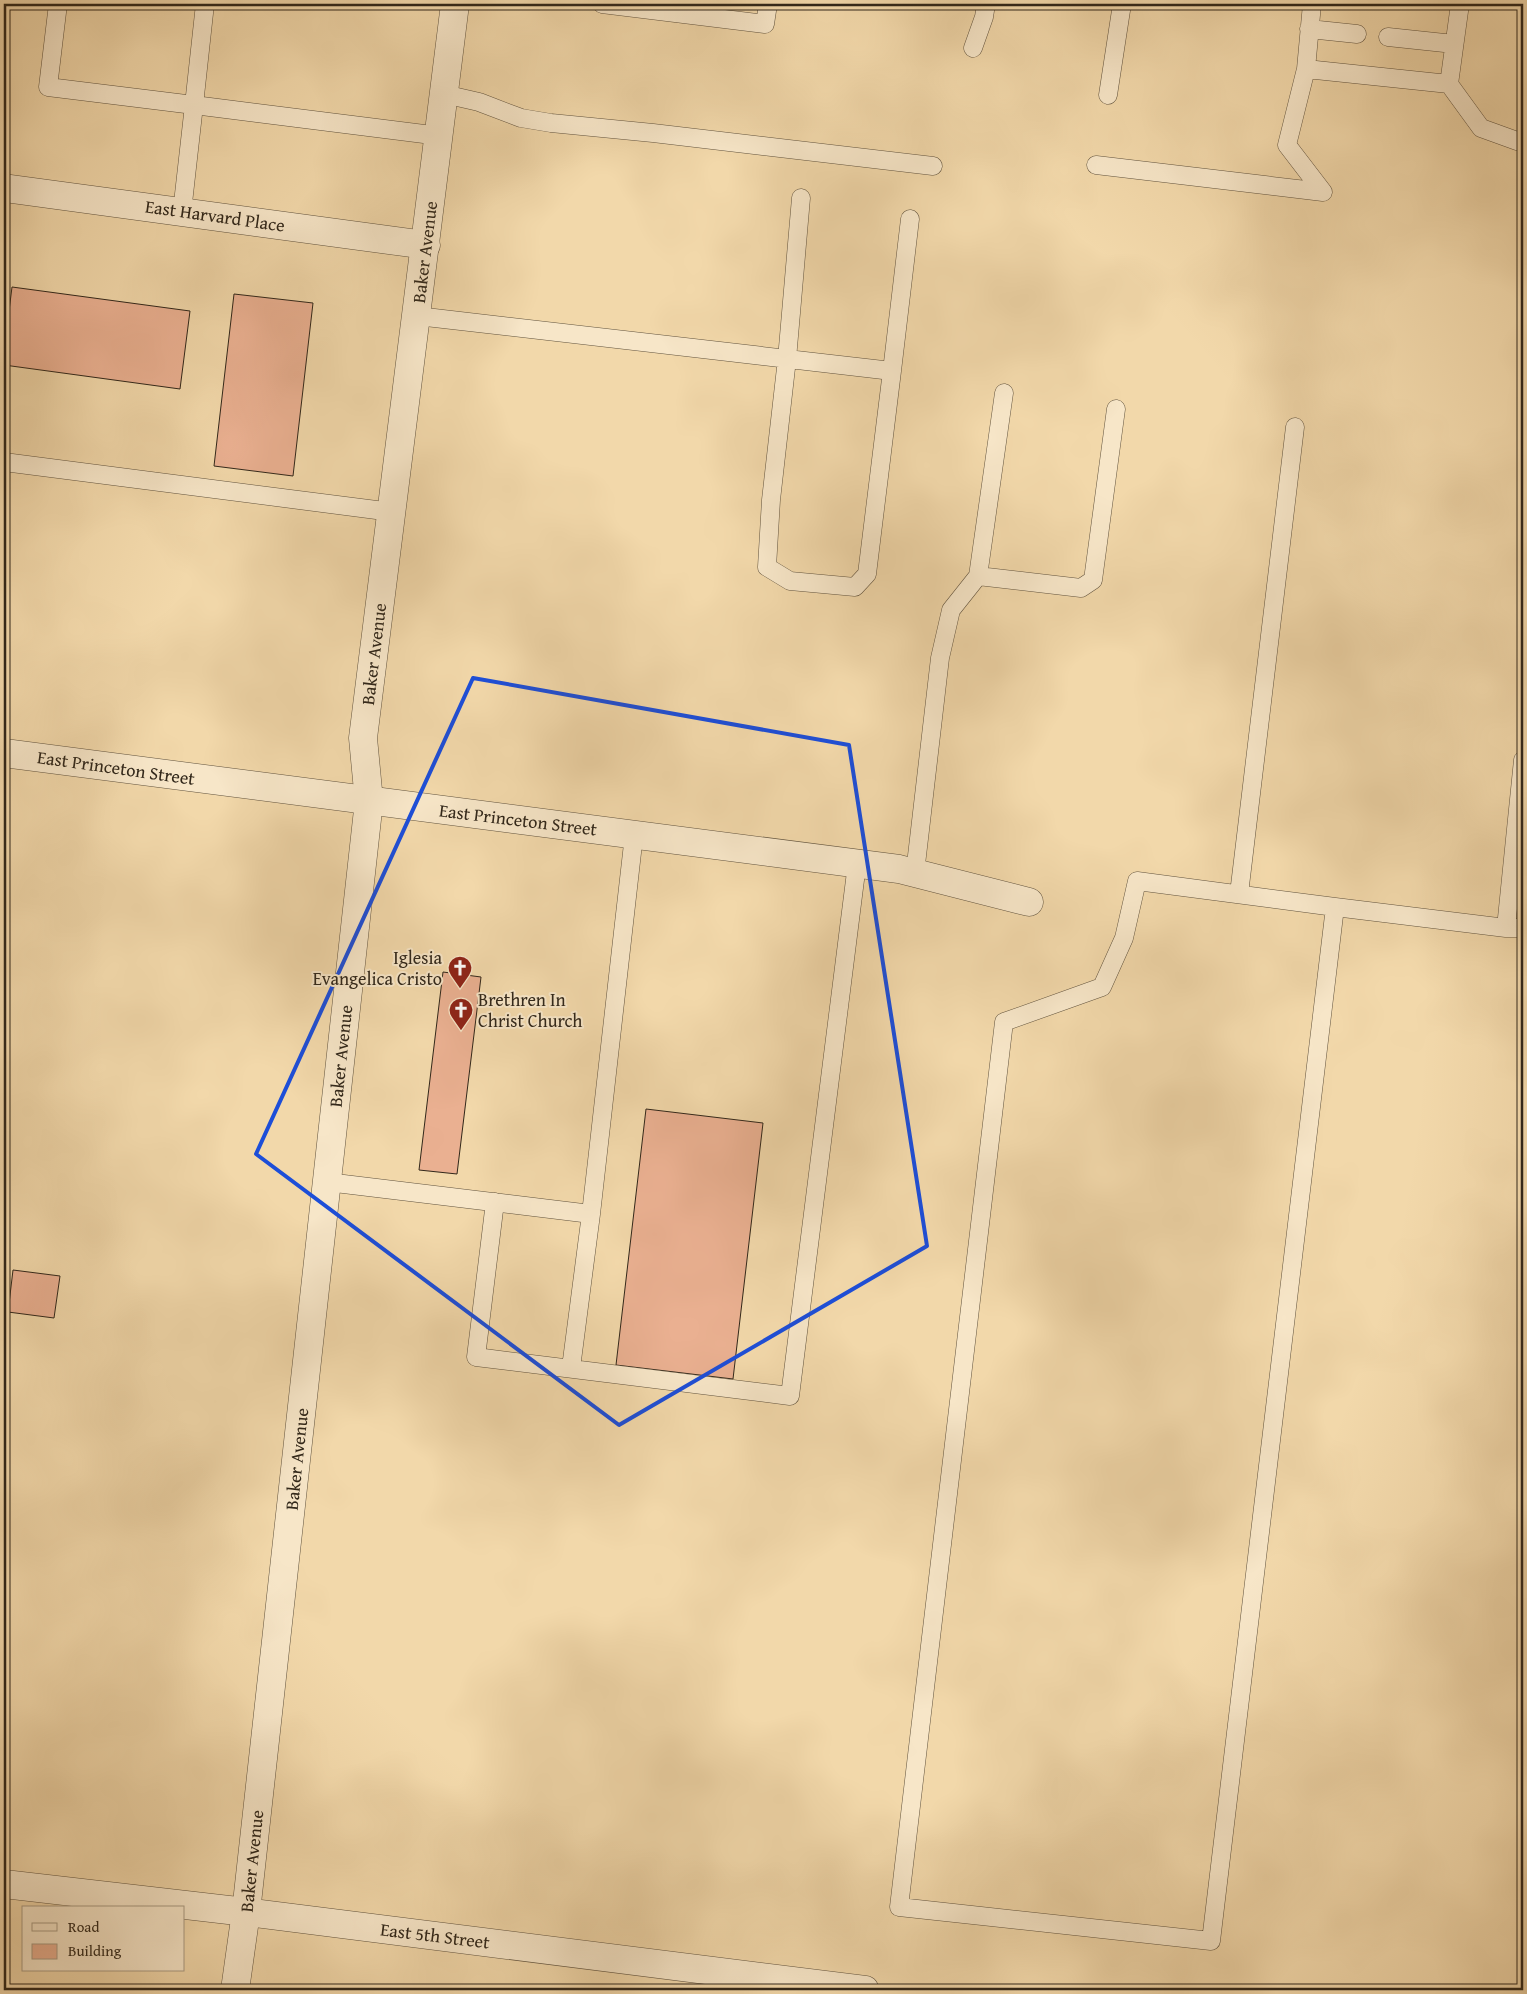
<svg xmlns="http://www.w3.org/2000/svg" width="1527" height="1994" font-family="'Gentium Book Plus',serif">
<rect width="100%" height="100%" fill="#f2d8aa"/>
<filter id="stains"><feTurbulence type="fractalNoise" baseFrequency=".004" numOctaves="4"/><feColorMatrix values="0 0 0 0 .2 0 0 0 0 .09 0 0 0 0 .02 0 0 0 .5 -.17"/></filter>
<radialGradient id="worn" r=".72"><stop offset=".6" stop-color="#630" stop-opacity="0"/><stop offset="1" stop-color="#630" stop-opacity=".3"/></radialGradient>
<!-- building -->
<path fill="#eab091" stroke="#31271a" d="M12,287L190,311L180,389L4,365V351Z
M234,294L313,303L293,476L214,466Z
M443,972L481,977L457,1174L419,1170Z
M646,1109L763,1123L733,1379L616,1365Z
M13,1270L60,1276L54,1318L8,1312Z
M4,1385H8L4,1416Z"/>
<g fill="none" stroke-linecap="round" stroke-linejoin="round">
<defs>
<path id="service" d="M58,4L48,87L194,105L205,4
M602,4L765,24L768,4
M1312,4L1306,69L1287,145L1323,192
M1309,29L1357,34
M1388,37L1454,44
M973,48L984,17L986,4
M1306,69L1449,84L1460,4
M1449,84L1481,128L1517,141L1523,140
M444,94L479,102L521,118L551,123L653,133L933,166
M1108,95L1122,4
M1096,165L1323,192
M801,198L787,359L771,500L767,567L790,581L855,587L867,574L892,371
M182,212L194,105L440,136
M417,316L892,371L910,219
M4,462L392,512
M978,576L1004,393
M1523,760L1506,928H1523
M915,873L940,658L951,610L978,576L1081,588L1093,580L1116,409
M1239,894L1295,427
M1335,907L1211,1941L899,1907L1004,1022L1102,987L1124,938L1137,881L1335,907L1506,928
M327,1182L591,1214L634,835
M495,1202L476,1357L790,1396L857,864
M571,1368L591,1214"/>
<path id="minor" d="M4,188L426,245
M4,753L899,869L1029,902
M4,1884L246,1912L865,1990"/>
<path id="tertiary" d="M235,1990L246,1912L369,801L363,738L455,4"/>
</defs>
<!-- service casing -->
<use href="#service" stroke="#61533e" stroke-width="19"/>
<!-- minor casing -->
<use href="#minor" stroke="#61533e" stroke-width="29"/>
<!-- tertiary casing -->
<use href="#tertiary" stroke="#61533e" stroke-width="29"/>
<!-- service -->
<use href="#service" stroke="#f7e6c8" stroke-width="18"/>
<!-- minor -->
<use href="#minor" stroke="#f7e6c8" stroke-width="28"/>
<!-- tertiary -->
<use href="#tertiary" stroke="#f7e6c8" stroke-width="28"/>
</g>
<!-- marked area -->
<path fill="none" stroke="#1d4ed8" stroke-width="4" stroke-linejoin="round" d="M473,678L849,745L927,1246L619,1425L256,1154Z"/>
<!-- icons -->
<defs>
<symbol id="church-pin" viewBox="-11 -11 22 30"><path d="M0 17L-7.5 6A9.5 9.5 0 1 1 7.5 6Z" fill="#8f2418" stroke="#f7e6c8"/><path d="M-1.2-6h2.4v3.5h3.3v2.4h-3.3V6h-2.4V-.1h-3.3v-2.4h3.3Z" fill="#fff"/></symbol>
</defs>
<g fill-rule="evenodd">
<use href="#church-pin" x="446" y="954" width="28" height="38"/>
<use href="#church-pin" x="447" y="996" width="28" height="38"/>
</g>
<g text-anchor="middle" stroke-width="4" stroke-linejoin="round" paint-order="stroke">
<!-- street labels -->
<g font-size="18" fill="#31271a" stroke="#f7e6c8">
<text transform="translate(215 216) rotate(8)" y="6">East Harvard Place</text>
<text transform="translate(425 252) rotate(-83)" y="6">Baker Avenue</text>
<text transform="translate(374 654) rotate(-83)" y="6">Baker Avenue</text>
<text transform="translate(116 768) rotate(8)" y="6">East Princeton Street</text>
<text transform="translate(518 820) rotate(7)" y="6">East Princeton Street</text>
<text transform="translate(341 1056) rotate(-84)" y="6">Baker Avenue</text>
<text transform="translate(297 1459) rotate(-84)" y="6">Baker Avenue</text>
<text transform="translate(252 1861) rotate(-84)" y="6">Baker Avenue</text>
<text transform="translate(435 1936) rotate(7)" y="6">East 5th Street</text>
</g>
<!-- poi labels -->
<g font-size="18" fill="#31271a" stroke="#f7e6c8" text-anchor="end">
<text x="442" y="964">Iglesia<tspan x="442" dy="21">Evangelica Cristo</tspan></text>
<text x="478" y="1006" text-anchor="start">Brethren In<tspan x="478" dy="21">Christ Church</tspan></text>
</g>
</g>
<!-- margin -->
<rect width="1527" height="1994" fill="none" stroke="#f2d8aa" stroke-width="20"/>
<rect x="5" y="5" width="1517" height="1984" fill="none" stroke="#31271a" stroke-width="2.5"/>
<rect x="10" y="10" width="1507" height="1974" fill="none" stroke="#31271a"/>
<!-- legend -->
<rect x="22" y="1906" width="162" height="65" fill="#f7e6c8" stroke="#a89a82"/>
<rect x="32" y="1923" width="25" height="8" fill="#f7e6c8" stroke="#a89a82"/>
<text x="68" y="1932" font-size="15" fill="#31271a">Road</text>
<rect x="32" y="1944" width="25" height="15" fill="#eab091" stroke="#a89a82"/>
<text x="68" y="1956" font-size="15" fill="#31271a">Building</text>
<rect width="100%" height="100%" filter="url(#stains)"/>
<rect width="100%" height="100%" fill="url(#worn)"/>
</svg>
